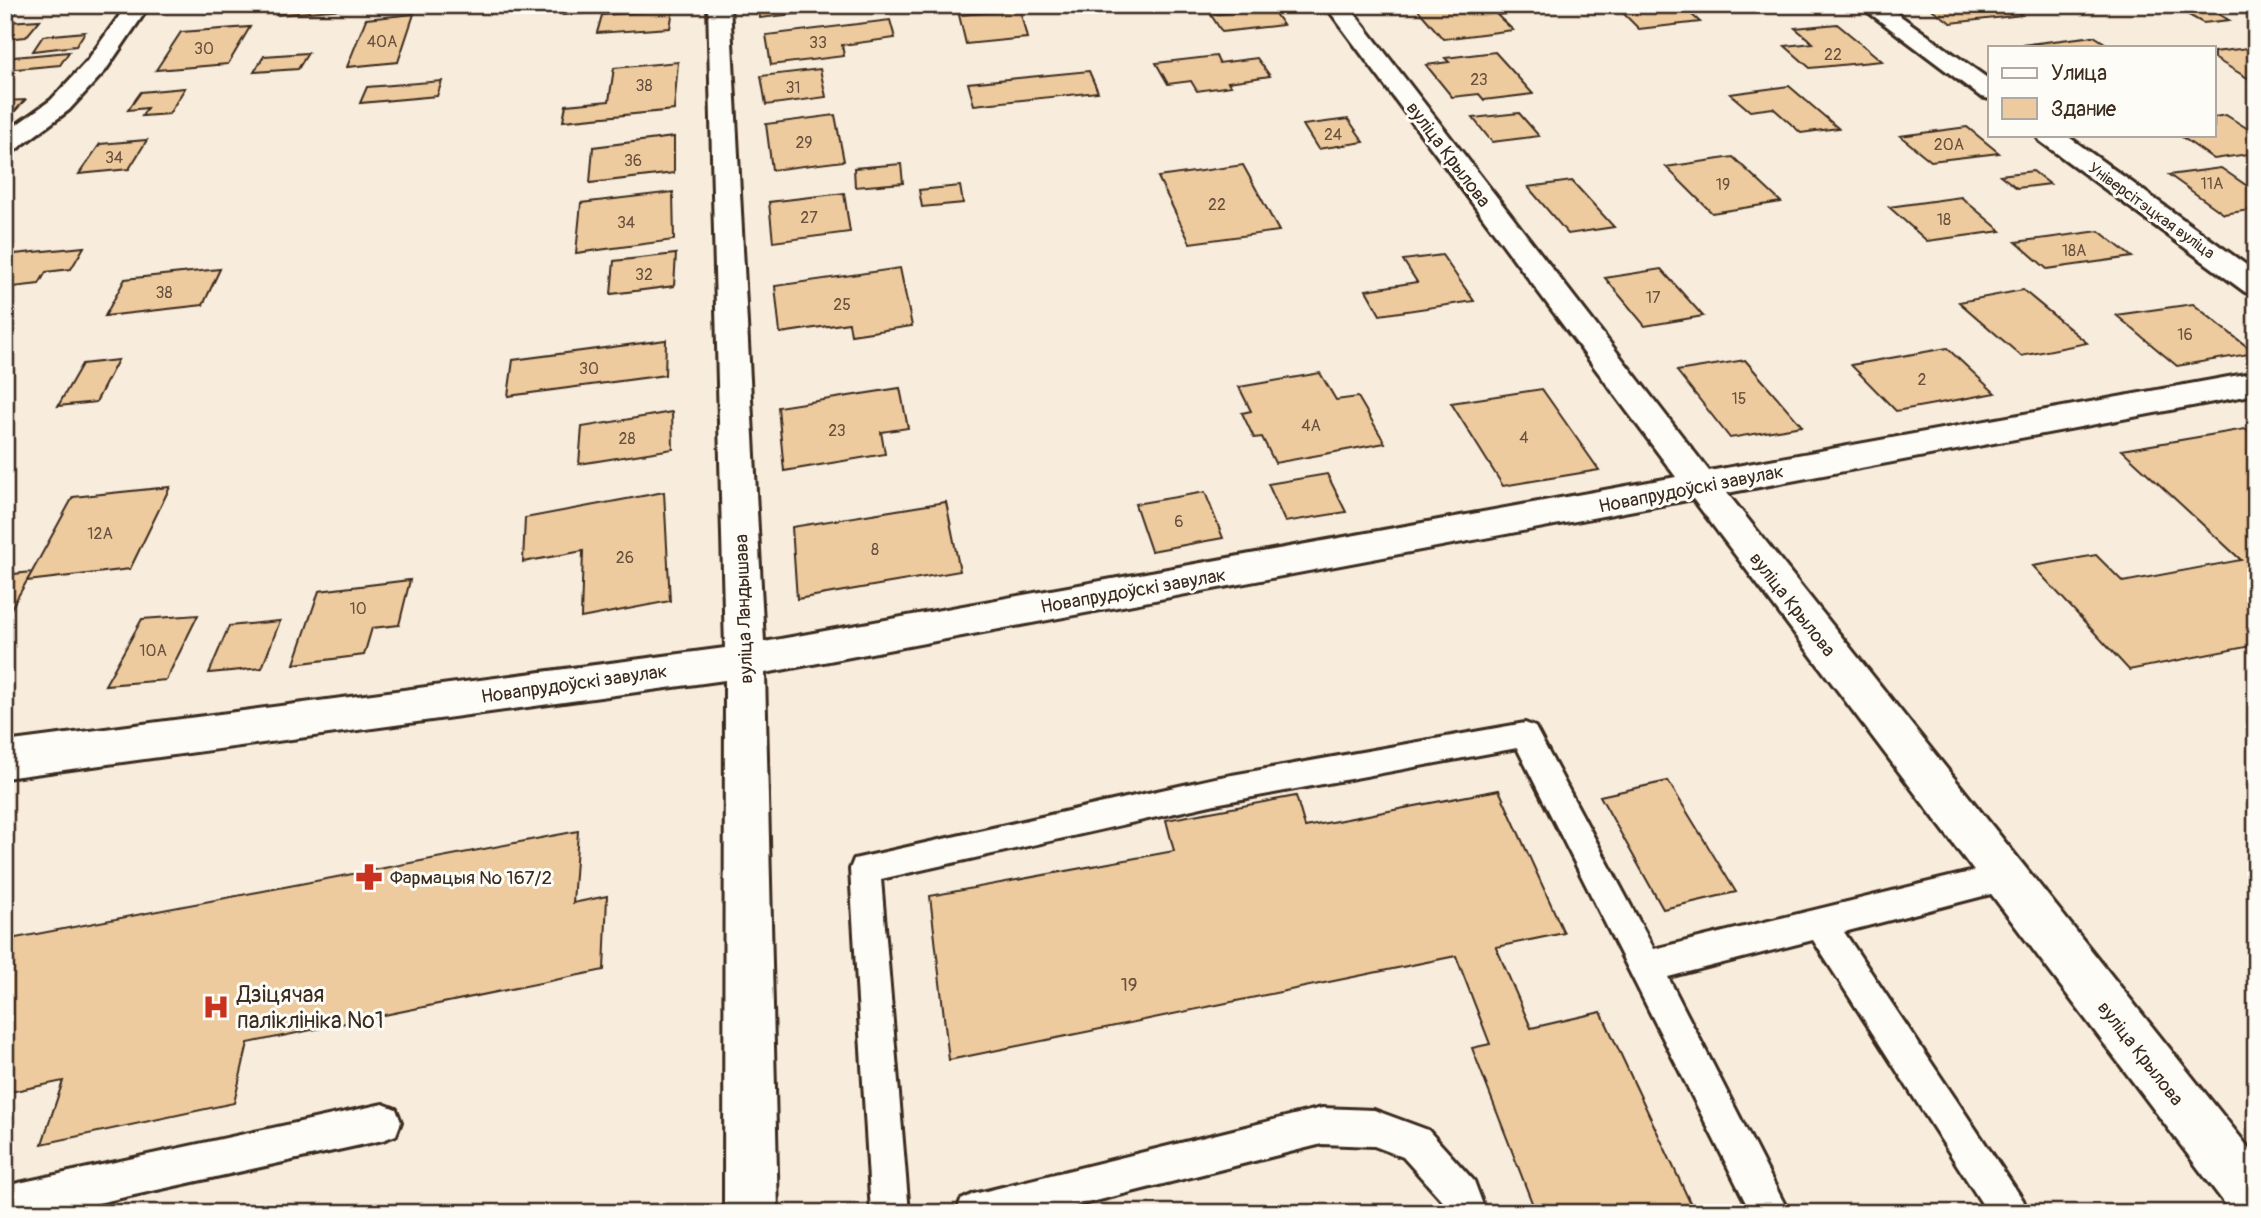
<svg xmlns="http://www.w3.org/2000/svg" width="2261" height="1218" font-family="Pangolin,sans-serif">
<rect width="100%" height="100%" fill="#f8eddd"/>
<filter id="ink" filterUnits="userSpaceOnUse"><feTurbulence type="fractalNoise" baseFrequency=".0143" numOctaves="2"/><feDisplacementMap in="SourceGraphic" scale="14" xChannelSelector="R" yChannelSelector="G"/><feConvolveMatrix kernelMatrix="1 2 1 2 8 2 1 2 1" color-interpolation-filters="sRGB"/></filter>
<g filter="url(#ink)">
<!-- building -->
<path fill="#eecb9f" stroke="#3b2a1e" stroke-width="2" d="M281,5H345L343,9L276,15Z
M565,5H603L602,12L563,15Z
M758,5H830L831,10L760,18Z
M1414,5H1511L1517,12L1497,15L1513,30L1443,39Z
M1615,5H1681L1700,22L1639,29Z
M1779,5H1820L1821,6L1786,11Z
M1926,5H2008L2022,15L1951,23Z
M2203,5L2229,20L2203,23L2174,7Z
M21,6L7,22L40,20L26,37L5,39V7Z
M1271,8L1283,25L1222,32L1211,15Z
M673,10L670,28L597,33L602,15Z
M1020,10L1027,38L966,44L959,15Z
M414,14L398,62L347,67L366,19Z
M890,20L895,38L842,45L844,56L771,65L766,35Z
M1837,24L1882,61L1810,68L1785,46L1813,43L1795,28Z
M250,27L228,64L156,70L181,32Z
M85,32L76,46L33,51L43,36Z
M2094,36L2111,47L2021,45Z
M2248,48L2256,52V83L2214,58V52Z
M69,52L60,65L5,70L14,57Z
M1495,52L1533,94L1484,100L1479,94L1452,97L1426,65L1449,62L1445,58Z
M308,53L298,69L254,72L264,56Z
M1216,56L1219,63L1257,58L1270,76L1228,82L1231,86L1197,91L1191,81L1168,84L1156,63Z
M678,62L674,110L563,121L566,105L609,101L614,68Z
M820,69L826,97L766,105L761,76Z
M1089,71L1098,92L974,105L968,83Z
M442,81L437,96L360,103L367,87Z
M1789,86L1838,128L1801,133L1773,108L1750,111L1730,94Z
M185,88L169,114L142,116L147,108L128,110L141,92Z
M25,100L7,120H5V101Z
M1519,113L1539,136L1492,142L1473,118Z
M835,115L844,161L772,170L766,124Z
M2226,115L2256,134V153L2214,159L2179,135H2214V117Z
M1348,119L1364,142L1318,149L1303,125Z
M1967,127L1999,153L1931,161L1900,136Z
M674,137V173L590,183L593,147Z
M147,140L129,169L79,174L100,144Z
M1733,157L1781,202L1712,213L1666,167Z
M901,164L903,183L855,187L854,168Z
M1243,165L1279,231L1190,243L1158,177Z
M2221,168L2256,192V209L2224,214L2169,175Z
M2033,171L2050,184L2017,188L2000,175Z
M1572,181L1614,227L1568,234L1528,187Z
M960,186L963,203L922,207L919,190Z
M673,192L674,240L576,253L581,203Z
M844,193L850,232L773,242L769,202Z
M1961,197L2001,231L1927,241L1889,207Z
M2099,231L2132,257L2047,269L2016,242Z
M84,247L71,269L46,272L39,284L5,288V255Z
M676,254L674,286L611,294L614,261Z
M1442,255L1474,301L1380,315L1366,290L1417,282L1403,260Z
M900,268L912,326L851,335L849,323L780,333L775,286Z
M220,269L203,305L105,316L125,279Z
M1661,269L1703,316L1645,326L1605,278Z
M2023,290L2087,343L2021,356L1959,302Z
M2193,304L2255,353L2177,366L2116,315Z
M666,340L665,375L508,396L513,360Z
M1947,348L1995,393L1896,411L1851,365Z
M118,360L96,402L58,406L82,364Z
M1745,360L1802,426L1730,438L1677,371Z
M1320,373L1336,400L1358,397L1385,443L1275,463L1262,437L1254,438L1242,413L1251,411L1239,387Z
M900,388L908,428L881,432L885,454L784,471L778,407Z
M1542,389L1599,470L1503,486L1451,403Z
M672,412L673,449L579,464L582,427Z
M2245,429L2256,437V645L2129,670L2033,566L2096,555L2123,582L2241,560L2122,450Z
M1327,474L1346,512L1285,522L1268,484Z
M170,487L130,569L27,581L73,497Z
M664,492L670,601L581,618L583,551L523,562L525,518Z
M1205,492L1223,538L1151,551L1135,504Z
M946,502L960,571L797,599L792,527Z
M32,572L5,619V575Z
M410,580L399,625L372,628L364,655L294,664L319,591Z
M198,615L166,680L105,685L142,619Z
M280,621L262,668L209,673L229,626Z
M1668,781L1736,892L1663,909L1600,796Z
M1499,790L1564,933L1496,947L1531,1028L1601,1012L1695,1213H1536L1472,1048L1490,1044L1456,956L949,1060L930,896L1174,851L1166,820L1221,810L1296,796L1305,827Z
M578,831L573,903L607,896L604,970L248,1043L234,1103L42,1144L63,1081L5,1093V940Z"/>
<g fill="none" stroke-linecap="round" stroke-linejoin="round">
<defs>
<path id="service" d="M1525,723L1535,727L1654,949L2003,864L2014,868L2019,878L2014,888L1844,932L2023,1200L2028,1213H1988L1813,940L1668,977L1789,1213H1751L1517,748L1215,804L881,879L909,1213H871L850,869L854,859L1215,778Z
M383,1104L396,1109L401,1122L396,1135L383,1140L53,1213H5V1186Z
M1322,1108L1374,1110L1428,1130L1474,1181L1486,1213H1449L1447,1206L1403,1157L1374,1146L1322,1144L1048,1213H956L961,1200L974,1194Z"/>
<path id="minor" d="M127,5H150L105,71L69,110L14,151L5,153V133L51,100L87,61Z
M708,5H730L764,642L1676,477L1325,5H1348L1709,471L2256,372V394L1727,493L2256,1157V1213H2232L1693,499L765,673L778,1213H724L725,680L5,778V742L725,648Z
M1859,5H1885L1990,80V99L1981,97Z
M2036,135H2066L2256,272V295L2245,292L2040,141Z"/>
</defs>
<!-- service casing -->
<use href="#service" stroke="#3b2a1e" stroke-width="6"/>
<!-- minor casing -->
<use href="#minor" stroke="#3b2a1e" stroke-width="6"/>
<!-- service -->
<use href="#service" fill="#fdfcf7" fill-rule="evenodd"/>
<!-- minor -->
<use href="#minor" fill="#fdfcf7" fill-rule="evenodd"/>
</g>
</g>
<!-- icons -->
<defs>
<symbol id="pharmacy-bare" viewBox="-9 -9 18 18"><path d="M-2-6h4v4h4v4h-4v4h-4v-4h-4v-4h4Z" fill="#c8321e" stroke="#fdfcf7" stroke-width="2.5" paint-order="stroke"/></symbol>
<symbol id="hospital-bare" viewBox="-9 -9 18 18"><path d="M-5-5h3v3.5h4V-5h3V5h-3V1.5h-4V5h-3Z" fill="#c8321e" stroke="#fdfcf7" stroke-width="2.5" paint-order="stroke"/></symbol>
</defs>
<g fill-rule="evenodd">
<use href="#pharmacy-bare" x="350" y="858" width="38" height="38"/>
<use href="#hospital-bare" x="197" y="988" width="38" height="38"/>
</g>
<g text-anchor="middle" stroke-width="6" stroke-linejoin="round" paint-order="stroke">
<!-- number labels -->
<g font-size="16" fill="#68523e">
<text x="382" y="47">40А</text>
<text x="818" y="48">33</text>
<text x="204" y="54">30</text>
<text x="1833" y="60">22</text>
<text x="1479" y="85">23</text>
<text x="644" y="91">38</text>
<text x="793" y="93">31</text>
<text x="1333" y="140">24</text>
<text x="804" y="148">29</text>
<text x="1949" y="150">20А</text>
<text x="114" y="163">34</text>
<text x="633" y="166">36</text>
<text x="2212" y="189">11А</text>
<text x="1723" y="190">19</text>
<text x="1217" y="210">22</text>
<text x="809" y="223">27</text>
<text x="1944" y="225">18</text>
<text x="626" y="228">34</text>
<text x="2074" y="256">18А</text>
<text x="644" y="280">32</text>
<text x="164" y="298">38</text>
<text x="1653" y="303">17</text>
<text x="842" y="310">25</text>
<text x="2185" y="340">16</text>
<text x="589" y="374">30</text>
<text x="1922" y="385">2</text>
<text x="1739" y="404">15</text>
<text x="1311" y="431">4А</text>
<text x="837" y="436">23</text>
<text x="1524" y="443">4</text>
<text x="627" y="444">28</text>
<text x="1179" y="527">6</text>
<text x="100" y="539">12А</text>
<text x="875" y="555">8</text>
<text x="625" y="563">26</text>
<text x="358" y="614">10</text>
<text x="153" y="656">10А</text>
</g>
<!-- far-street labels -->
<g font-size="16" fill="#3b2a1e" stroke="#fdfcf7">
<text transform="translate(2152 210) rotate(36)" y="6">Універсітэцкая вуліца</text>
</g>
<!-- street labels -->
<g font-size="19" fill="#3b2a1e" stroke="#fdfcf7">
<text transform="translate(1449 154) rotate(53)" y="7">вуліца Крылова</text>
<text transform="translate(1691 488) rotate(-11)" y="7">Новапрудоўскі завулак</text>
<text transform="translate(1133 590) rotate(-10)" y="7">Новапрудоўскі завулак</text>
<text transform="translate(1793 604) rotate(52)" y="7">вуліца Крылова</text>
<text transform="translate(743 609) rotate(-92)" y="7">вуліца Ландышава</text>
<text transform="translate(574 683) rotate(-8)" y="7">Новапрудоўскі завулак</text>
<text transform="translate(2141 1053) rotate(52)" y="7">вуліца Крылова</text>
</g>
<!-- poi labels -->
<g font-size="19" fill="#3b2a1e" stroke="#fdfcf7" text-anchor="start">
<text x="390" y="884">Фармацыя № 167/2</text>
</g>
<!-- near-number labels -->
<g font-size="19" fill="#68523e">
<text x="1129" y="991">19</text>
</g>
<!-- near-poi labels -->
<g font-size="23" fill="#3b2a1e" stroke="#fdfcf7" text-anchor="start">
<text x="237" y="1002">Дзіцячая<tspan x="237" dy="26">паліклініка №1</tspan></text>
</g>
</g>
<!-- margin -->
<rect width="2261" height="1218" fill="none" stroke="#fdfcf7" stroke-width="28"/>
<rect x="14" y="14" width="2233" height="1190" fill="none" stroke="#3b2a1e" stroke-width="2.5" filter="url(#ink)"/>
<!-- legend -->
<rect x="1988" y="46" width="228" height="91" fill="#fdfcf7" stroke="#afa8a0" stroke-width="2"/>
<rect x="2002" y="68" width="35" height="10" fill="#fdfcf7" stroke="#afa8a0" stroke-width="2"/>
<text x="2051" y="80" font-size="21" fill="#3b2a1e">Улица</text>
<rect x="2002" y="98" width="35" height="21" fill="#eecb9f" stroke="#afa8a0" stroke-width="2"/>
<text x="2051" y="116" font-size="21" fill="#3b2a1e">Здание</text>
</svg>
